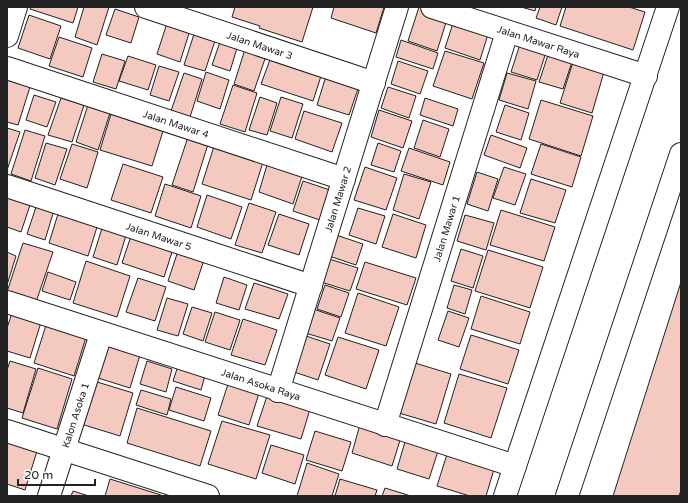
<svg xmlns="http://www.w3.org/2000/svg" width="688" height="503" font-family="'Varela Round',sans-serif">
<rect width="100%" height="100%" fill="#fff"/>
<!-- building -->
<path fill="#f3c9c0" stroke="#222" d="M31,7H78L73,23L30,9Z
M84,7H109L97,45L75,37Z
M235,7H313L302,42L259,28L260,26L232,17Z
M334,7H384L376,33L331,18Z
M419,7H430L449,13L437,51L408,41Z
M521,7H536L535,11Z
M540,7H562L556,25L536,18Z
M566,7H629L645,12L633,50L560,26Z
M115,9L139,17L131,43L106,35Z
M29,15L61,26L50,59L18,48Z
M168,20L191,27L180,62L157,54Z
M454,20L489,31L480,60L445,48Z
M196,28L217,35L205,71L184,65Z
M59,37L92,48L83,77L49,66Z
M522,38L548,46L537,80L511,72Z
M401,40L438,53L433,69L396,57Z
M220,42L237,48L230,71L212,65Z
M247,43L268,50L254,91L234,84Z
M550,49L574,56L563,89L539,82Z
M445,51L484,63L472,99L433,86Z
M102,54L125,61L116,89L93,82Z
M128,56L156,65L148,90L119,81Z
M271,57L322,73L313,101L261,84Z
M398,61L428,71L420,94L391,84Z
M573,62L604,72L592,113L560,103Z
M159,66L179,72L169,101L150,95Z
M206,72L229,80L220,109L197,101Z
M184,73L202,79L190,117L171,111Z
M327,73L360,83L349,115L317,105Z
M507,73L536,81L528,109L499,100Z
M7,80L30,87L18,125L7,122Z
M233,85L257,93L245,132L220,124Z
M388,87L416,96L409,118L381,108Z
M34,95L56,102L47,127L26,120Z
M260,97L277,103L267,135L249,130Z
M281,97L303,104L292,138L270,131Z
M61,98L84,105L72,142L48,135Z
M425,98L458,109L453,126L420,115Z
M541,100L593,116L581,156L529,139Z
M89,102L111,110L98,150L76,142Z
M505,105L529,113L521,140L496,132Z
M379,110L412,121L403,148L371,137Z
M304,111L342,123L332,152L295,139Z
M111,114L163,131L152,166L100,150Z
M423,120L449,129L440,157L414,148Z
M7,128L20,132L7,170Z
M25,130L45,136L31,181L11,174Z
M189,134L209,141L193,192L172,185Z
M491,135L527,148L520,168L484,155Z
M46,143L67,149L55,185L35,178Z
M215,143L264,159L251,200L202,184Z
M378,143L401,151L394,172L371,165Z
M72,144L98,152L87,188L60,179Z
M541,144L581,157L572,187L531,174Z
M409,148L450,162L443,185L401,171Z
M269,158L304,170L293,204L259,192Z
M123,164L163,177L151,213L111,200Z
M365,167L397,178L386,210L354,200Z
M504,167L526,174L515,205L493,198Z
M477,172L498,179L488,211L467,204Z
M404,174L431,182L419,219L393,210Z
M531,179L566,190L555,223L520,213Z
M303,181L330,190L320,220L293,211Z
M165,184L201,196L191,228L155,216Z
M7,195L31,202L21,232L7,227Z
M207,195L242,207L231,239L197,227Z
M249,203L276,212L262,253L235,245Z
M37,204L54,210L45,240L27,234Z
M358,208L385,216L376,244L349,235Z
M501,210L555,227L544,261L490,245Z
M58,214L97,227L88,256L49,243Z
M279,214L309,224L299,255L268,245Z
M393,214L426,225L416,258L382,247Z
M465,215L494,223L486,250L457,241Z
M103,225L127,232L117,265L93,257Z
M333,234L363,244L356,265L326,255Z
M131,236L173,249L164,277L122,263Z
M23,243L53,252L36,302L7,292Z
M180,245L206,254L194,290L168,281Z
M461,249L483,256L473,288L451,281Z
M488,250L543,267L530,308L475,291Z
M7,252L16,256L7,285Z
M329,259L358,268L350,291L321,282Z
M86,261L130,276L117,317L73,303Z
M365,262L416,278L407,305L356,289Z
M48,272L76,282L70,300L42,291Z
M224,277L247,285L239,310L216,303Z
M138,278L166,287L155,321L126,312Z
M681,282V490L679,496H613Z
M254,283L288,294L279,319L245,309Z
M325,285L349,293L341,317L317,309Z
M454,285L472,290L465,314L447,308Z
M358,293L399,307L386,346L345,333Z
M481,296L530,312L520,344L471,329Z
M167,298L188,304L178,336L157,330Z
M192,307L212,313L203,341L183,334Z
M310,308L340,318L332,341L302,332Z
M13,310L42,319L30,358L7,351V328Z
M448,311L469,318L459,347L438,340Z
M215,312L240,320L230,350L205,342Z
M243,319L277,330L265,365L231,355Z
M47,322L87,334L74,376L34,363Z
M303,335L330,344L318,380L291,371Z
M471,335L519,350L508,384L460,369Z
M338,337L379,350L366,389L325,375Z
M108,345L140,355L130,388L98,378Z
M10,361L36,369L23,413L7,408V370Z
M147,361L172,369L166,392L140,384Z
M179,363L206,372L201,390L173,381Z
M415,363L451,374L436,424L399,413Z
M38,368L72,379L57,429L22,418Z
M459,374L507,388L491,438L444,423Z
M94,381L133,393L120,436L81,424Z
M229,381L260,390L249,425L218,415Z
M176,387L211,398L204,421L169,410Z
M141,390L171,399L167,415L136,405Z
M267,396L310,409L301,439L257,426Z
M137,408L211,431L200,466L127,443Z
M222,421L270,435L256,479L208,464Z
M361,421L402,434L392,466L352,453Z
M315,431L351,442L342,471L306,460Z
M407,435L440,445L429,479L397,469Z
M7,442L37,451L25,490L7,484Z
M271,445L304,455L295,484L262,473Z
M448,451L495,466L486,496H470L437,486Z
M307,463L339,474L332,496H297Z
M110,479L161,495V496H105Z
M340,479L377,490L375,496H335Z
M385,488L411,496H382Z
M73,491L89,496H71Z"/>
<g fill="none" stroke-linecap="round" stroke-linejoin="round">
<defs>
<g id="street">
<path id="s1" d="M146,7L374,83"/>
<path id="s2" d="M432,7L646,76"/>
<path d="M7,36L16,7"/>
<path id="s3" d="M7,68L344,179"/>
<path id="s4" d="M7,186L311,286"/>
<path id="s5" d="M7,302L515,466"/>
<path id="s6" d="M278,391L397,7"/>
<path id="s7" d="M385,425L507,32"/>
<path d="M7,431L208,496"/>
<path id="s8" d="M49,496L101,334"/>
<path d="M505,496L668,7"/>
<path d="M567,496L681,154"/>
</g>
</defs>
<!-- street casing -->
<use href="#street" stroke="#222" stroke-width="24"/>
<!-- street -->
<use href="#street" stroke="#fff" stroke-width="22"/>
</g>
<g text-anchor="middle" stroke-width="3" stroke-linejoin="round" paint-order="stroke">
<!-- street labels -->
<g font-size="10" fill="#222" stroke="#fff">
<text dy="4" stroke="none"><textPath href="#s2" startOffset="112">Jalan Mawar Raya</textPath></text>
<text dy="4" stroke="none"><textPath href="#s1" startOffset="120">Jalan Mawar 3</textPath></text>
<text dy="4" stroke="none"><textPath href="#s3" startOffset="178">Jalan Mawar 4</textPath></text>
<text dy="4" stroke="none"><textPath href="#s6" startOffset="201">Jalan Mawar 2</textPath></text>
<text dy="4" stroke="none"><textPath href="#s7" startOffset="206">Jalan Mawar 1</textPath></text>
<text dy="4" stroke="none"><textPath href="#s4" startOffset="160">Jalan Mawar 5</textPath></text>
<text dy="4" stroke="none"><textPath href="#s5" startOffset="267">Jalan Asoka Raya</textPath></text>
<text dy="4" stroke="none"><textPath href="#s8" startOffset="85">Kalon Asoka 1</textPath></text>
</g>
</g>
<!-- border -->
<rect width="688" height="503" fill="none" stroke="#222222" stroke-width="16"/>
<!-- scale -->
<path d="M18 479v6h77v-6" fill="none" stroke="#222222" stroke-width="2"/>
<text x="24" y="479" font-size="12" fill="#222222" stroke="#ffffff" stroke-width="3" paint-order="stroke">20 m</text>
</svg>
